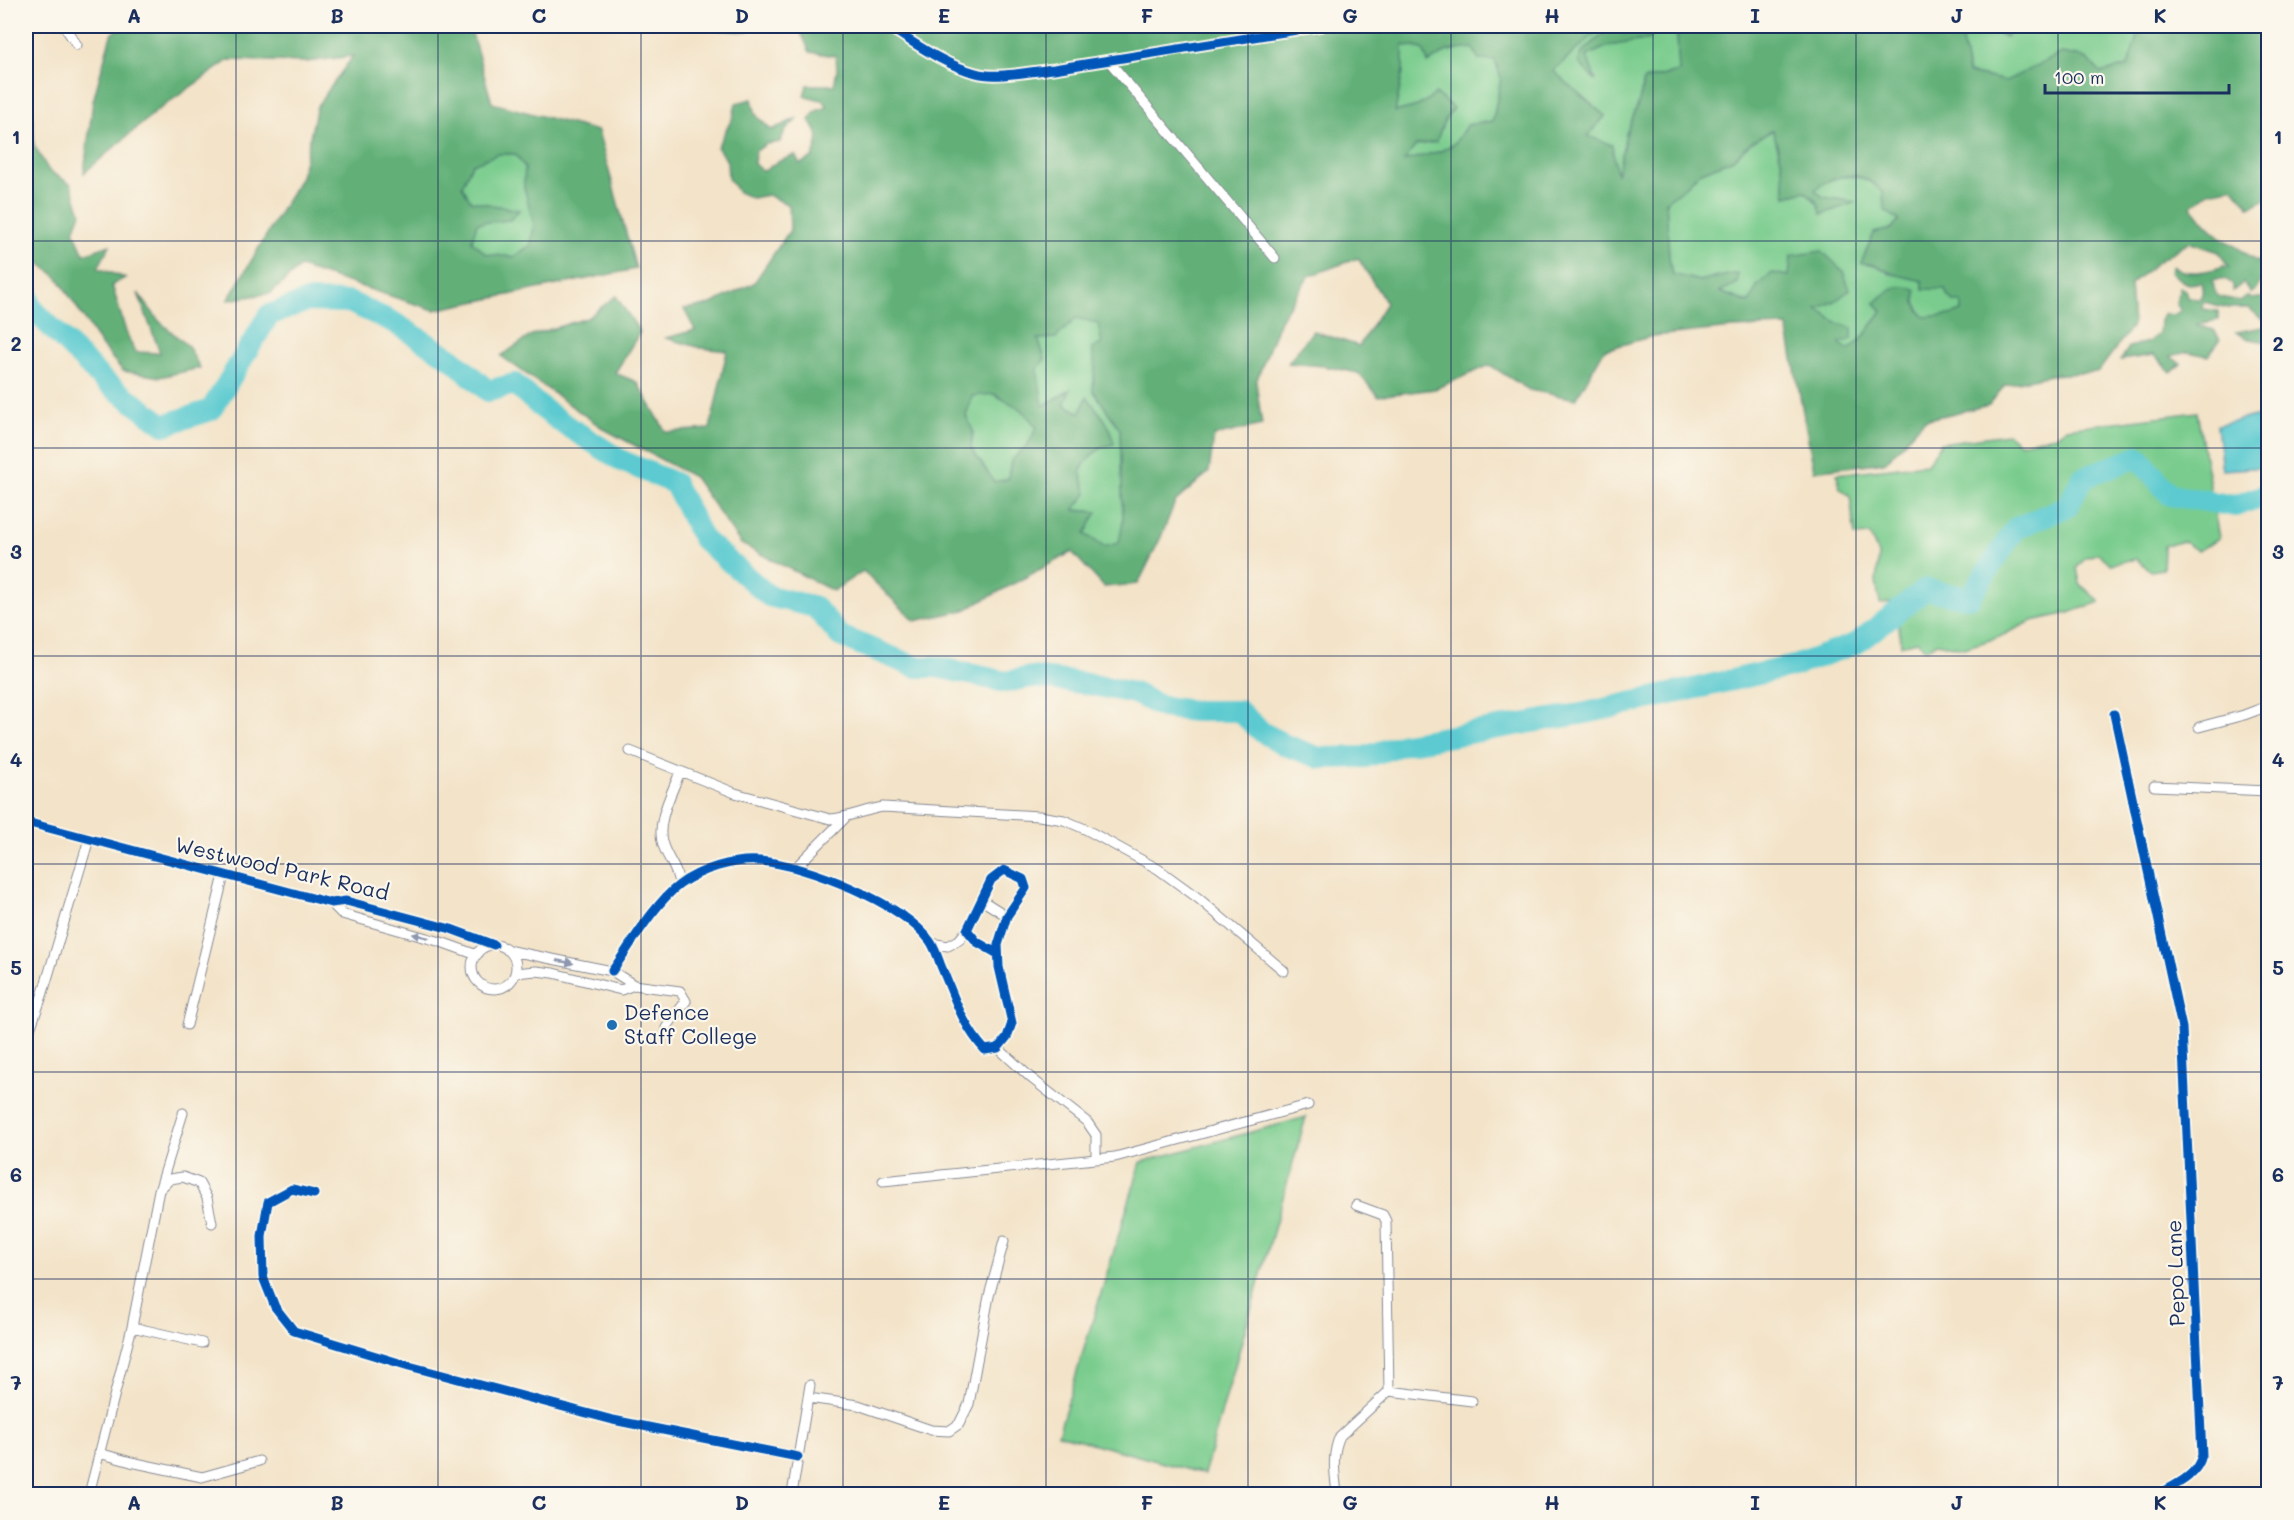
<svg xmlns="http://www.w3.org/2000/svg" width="2294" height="1520" font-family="Mali,sans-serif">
<rect width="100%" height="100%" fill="#fbf7ec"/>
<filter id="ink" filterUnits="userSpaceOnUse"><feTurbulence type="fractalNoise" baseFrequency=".0167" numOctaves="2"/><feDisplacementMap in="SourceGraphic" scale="12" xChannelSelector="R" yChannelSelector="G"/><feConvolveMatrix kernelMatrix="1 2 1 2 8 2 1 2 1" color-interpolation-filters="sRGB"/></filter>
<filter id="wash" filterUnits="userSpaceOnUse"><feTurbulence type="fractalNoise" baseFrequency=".008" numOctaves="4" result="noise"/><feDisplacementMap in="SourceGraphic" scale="24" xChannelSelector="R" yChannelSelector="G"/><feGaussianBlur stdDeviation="1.35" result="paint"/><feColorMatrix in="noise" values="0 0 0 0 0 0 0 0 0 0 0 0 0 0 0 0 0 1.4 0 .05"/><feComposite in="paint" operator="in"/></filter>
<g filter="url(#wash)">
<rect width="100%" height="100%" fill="#f3e3c8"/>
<!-- green -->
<path fill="#79cc8d" stroke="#4a7e76" stroke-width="1.5" d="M1653,26L1677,33L1679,72L1644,80L1639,102L1626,134L1617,178L1588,136L1605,116L1553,71L1601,28L1604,33L1582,53L1595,79L1586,56L1607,46L1650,39Z
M1985,26L2005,37L2015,26L2141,27L2129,66L2101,73L2086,58L2031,69L2006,81L1968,73L1961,35Z
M1402,45L1423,49L1447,51L1474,48L1495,60L1501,78L1493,121L1467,125L1455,143L1441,151L1403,162L1416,145L1436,142L1444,121L1453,108L1435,95L1418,106L1395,112L1403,71Z
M1773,130L1781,159L1786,196L1805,191L1817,203L1823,214L1854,202L1823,197L1815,190C1834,172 1863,172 1882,191C1889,199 1894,211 1899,220L1891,229L1878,264L1890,274L1908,276L1923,281V288H1945L1963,302L1962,311L1951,315L1924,317L1915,303H1875L1882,311L1861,340L1849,350L1838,343L1852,328L1838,323L1816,309L1835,301L1843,271L1832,262L1757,286L1749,303L1718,291L1717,276L1700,281L1672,274L1669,258L1666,201L1686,186L1699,173L1733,159L1750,143Z
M498,154H515L525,167L524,187L534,225L531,245L513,257L486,254L471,241L477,223L509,220L519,210L470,201L462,186L472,164Z
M1076,317L1098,323L1102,344L1092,348L1095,367L1093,390L1120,429L1123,522L1120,543L1104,547L1085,534L1096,512L1074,510L1087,493L1080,473L1086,460L1103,446L1105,420L1087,397L1080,413L1064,404L1069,390L1043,407L1036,369L1045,359L1038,339L1056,338Z
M994,394L1022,410L1037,427L1029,443L1011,461L1008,480L994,482L971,448L973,431L966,416L972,395Z
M2197,412L2219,538L2198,551L2183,541L2164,546L2163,569L2151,571L2136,559L2111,564L2098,553L2085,558L2077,568L2080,584L2100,602L2069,613L2032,621L1997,638L1964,648L1937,643L1926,649L1917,641L1901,645L1896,602L1880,604L1876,582L1879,555L1870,535L1855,536L1850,496L1840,488L1837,474L1927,464L1941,443L2008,434L2019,443L2056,436L2067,428Z
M1306,1117L1204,1474L1058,1434L1141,1162Z"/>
<!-- forest -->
<path fill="#62b078" stroke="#3e706b" stroke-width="1.5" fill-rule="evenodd" d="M122,26H470L492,103L598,131L636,269L434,310L300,267L271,293L228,300L301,177L317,106L353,56L306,62L229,60L158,110L84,173L93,101L111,35ZM498,154H515L525,167L524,187L534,225L531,245L513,257L486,254L472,241L477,223L510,220L519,210L471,201L462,186L472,164Z
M680,26H755L747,32Z
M798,26H994L995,29L1001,26H2015L2006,37L1985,26L1961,35L1968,73L2006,81L2062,53L2086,58L2101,73L2128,66L2140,26H2268V198L2250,207L2233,187L2209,192L2191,206C2200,218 2209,228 2221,237C2233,246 2246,251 2257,262L2262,259L2268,260V276L2261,281C2257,285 2257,292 2250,292L2243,283L2233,291V285C2227,279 2222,277 2213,280L2215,294C2224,300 2231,297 2240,302L2248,296L2251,299L2268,297V322L2260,318L2249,308H2229L2203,302L2202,309L2218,311V320L2195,325L2214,330L2220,340L2208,356L2188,352L2170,356L2181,364L2171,372L2154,355L2121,360L2129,347L2148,342L2159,333L2160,320L2165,314L2174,315L2181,310L2176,304L2180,287L2186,292L2187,298L2193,297L2198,300L2203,295L2201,282C2185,287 2183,281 2170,272L2173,265C2182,277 2211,271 2224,266L2229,267L2219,252L2188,242L2156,263L2130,285L2133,325L2098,372L2050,375L2005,385L1989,405L1924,420L1886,462L1814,471L1787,326L1732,328L1653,336L1604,350L1576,399L1529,390L1490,365L1435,389L1378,396L1358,373L1324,366L1288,363L1313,331L1359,346L1386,303L1358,258L1309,276L1280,320L1256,382L1262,425L1214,436L1209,472L1175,502L1161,537L1138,584L1104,587L1072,552L965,610L915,621L863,571L833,591L741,544L694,477L604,429L501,356L532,335L587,318L616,296L640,332L615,373L637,382L666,432L710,429L727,351L701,348L666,338L695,330L684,309L709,305L754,283L790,230L789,205L768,195L752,198L738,192L728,178L727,161L717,147L733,117L736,103L752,99L756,115L771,130L798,118L785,131L780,142L766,144L755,152L754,164L764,171L777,162L795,155L800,164L813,157C819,138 821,136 809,120L816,111L828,107L822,100L804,96L807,85H834L837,70L836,56L810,52ZM1654,26L1677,34L1679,72L1644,80L1639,102L1626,134L1617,175L1612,145L1588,136L1605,116L1553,71L1601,28L1604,33L1582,53L1578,62L1596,81L1587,56L1608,46L1650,39ZM1403,45L1423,49L1428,63L1447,51L1473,48L1479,60H1495L1501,78L1493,121L1467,125L1455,143L1441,151L1404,161L1416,145L1436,142L1444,121L1453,108L1436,94L1418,106L1395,112L1403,71ZM1773,130L1781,159L1786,196L1805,191L1817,202L1822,214L1856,202L1823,197L1815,190C1828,178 1850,171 1867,180C1872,182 1878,188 1883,192L1884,210L1899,220L1891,229L1874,233L1861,263C1877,264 1875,266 1889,272C1895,276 1913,278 1923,281V289H1945L1947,295L1953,302H1962V311L1951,315L1924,317L1915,303L1916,290C1895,282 1890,289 1875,303L1882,311L1861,340L1849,350L1839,343L1852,339V328L1838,323L1817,309L1835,301L1850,290L1843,271L1822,251L1791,256L1789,276L1772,273L1757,286L1749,303L1719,292L1738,283V273L1700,281L1672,274L1669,258L1666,201L1686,186L1699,173L1733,159L1750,143ZM1076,318L1098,323L1102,344L1092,348L1095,367L1093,390L1120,429L1123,522L1119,543L1104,547L1085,534L1097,512L1074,510L1087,493L1080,472C1087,457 1097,447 1114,444L1111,431L1105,420L1087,397L1080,413L1064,405L1070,390L1043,406L1037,369L1045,359L1038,339L1056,338ZM994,394L1022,410L1037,427L1029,443L1011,461L1008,479L994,482L971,448L973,431L966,416L972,396Z
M26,105L33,117L34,145L49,171L71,184L81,213L74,231L84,254L110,245L98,268L125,278L112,285L126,332L135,352L160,353L138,293L159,321L188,346L200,368L160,377L123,371L101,345L58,278L26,252Z
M2268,326V342L2249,339L2236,332Z"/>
<!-- water -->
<path fill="#5ccad0" stroke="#3c7c97" stroke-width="1.5" d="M2268,413V467L2222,470L2217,425Z"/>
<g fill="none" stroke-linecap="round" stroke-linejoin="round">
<!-- river -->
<path stroke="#5ccad0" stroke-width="22" d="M26,289L31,307L104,381L164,425L211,410L269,315L307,301L349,302L393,322L452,359L488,391L515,384L538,405L564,424L622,461L674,483L703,539L769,596L815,607L840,636L916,667H937L1006,682L1031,677L1082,683L1134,693L1162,707L1194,711H1239L1262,732L1285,745L1320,758L1365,757L1404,744L1586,713L1794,666L1857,643L1926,589L1951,595L1970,597L2016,528L2068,506L2082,478L2138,457L2170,495L2235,506L2268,494"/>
</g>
</g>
<g filter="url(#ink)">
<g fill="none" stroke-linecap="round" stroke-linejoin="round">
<defs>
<path id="minor" d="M64,26L77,45
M887,26C915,43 944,65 976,73C996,79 1033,71 1054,69L1322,26
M1108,60L1275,258
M2114,714L2182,1028L2202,1455C2197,1476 2177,1484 2159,1494
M2199,727L2244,715L2268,706
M630,751L735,793L830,819C848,818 864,810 883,807L1039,816L1064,820L1085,829L1158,869L1198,898L1284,971
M2154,786L2268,791
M26,822L331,903L346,901L451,929L494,945
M795,868L845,818
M679,885C678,869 668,860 663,845C655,823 672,793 680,772
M983,901L1007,916
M331,903L342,914L441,942L477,955
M931,943L948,946L959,940L967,930
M472 967a22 22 0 1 1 44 0a22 22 0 1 1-44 0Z
M507,950L612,971L634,985L680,991L686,1001L666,1028
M612,971C630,946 655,903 679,885C700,869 734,859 760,861C805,864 904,904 930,941C935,948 938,958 941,966C954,996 962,1025 985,1050L998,1048L1007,1037L1012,1023L999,967L998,945L1007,916L1026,888L1023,879L1004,870L991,880L967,930L977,942L998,954
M515,973L536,971L553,973L621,990L634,985
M187,1025L224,875
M26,1040L42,996L89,839
M998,1048L1031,1078L1087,1122L1096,1135V1159
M883,1181L1115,1157L1308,1105
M160,1188L183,1113
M314,1194L292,1189L268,1202L262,1236L263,1277L275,1307L294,1331L409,1366L613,1420L798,1457
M1356,1205L1383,1215L1386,1221L1389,1391
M132,1327L202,1343
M808,1398L858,1405L931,1430L949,1431L959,1424L969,1404L989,1296L1004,1241
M99,1453L131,1462L202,1477L259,1461
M89,1494L132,1327L159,1190L170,1179L183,1177L199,1183L207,1198L212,1223
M792,1494L810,1385
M1337,1494C1335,1474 1331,1455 1340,1436L1389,1391L1472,1401"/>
</defs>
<!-- minor casing -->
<use href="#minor" stroke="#878993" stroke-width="11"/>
<!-- minor -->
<use href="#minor" stroke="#fff" stroke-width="9"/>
<defs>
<path id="cycleway" d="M887,26C915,43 944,65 976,73C996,79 1033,71 1054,69L1322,26
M2114,714L2182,1028L2202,1455C2197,1476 2177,1484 2159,1494
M26,822L331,903L346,901L451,929L494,945
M612,971C630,946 655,903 679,885C700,869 734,859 760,861C805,864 904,904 930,941C935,948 938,958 941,966C954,996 962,1025 985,1050L998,1048L1007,1037L1012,1023L999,967L998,945L1007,916L1026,888L1023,879L1004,870L991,880L967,930L977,942L998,954
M314,1194L292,1189L268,1202L262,1236L263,1277L275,1307L294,1331L409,1366L613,1420L798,1457"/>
</defs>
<!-- cycleway casing -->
<use href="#cycleway" stroke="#fbf7ec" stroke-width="13"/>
<!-- cycleway -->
<use href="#cycleway" stroke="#0057b8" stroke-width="9"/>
</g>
<!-- one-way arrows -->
<defs><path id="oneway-solid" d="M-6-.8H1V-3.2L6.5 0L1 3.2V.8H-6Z" transform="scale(1.5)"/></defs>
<g fill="#8d97ae">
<use href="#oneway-solid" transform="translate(421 936) rotate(-166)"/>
<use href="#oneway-solid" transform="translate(565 962) rotate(11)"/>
</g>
</g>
<!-- grid -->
<path fill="none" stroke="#1b2f5e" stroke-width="1.5" stroke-opacity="0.55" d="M236,26V1494M438,26V1494M641,26V1494M843,26V1494M1046,26V1494M1248,26V1494M1451,26V1494M1653,26V1494M1856,26V1494M2058,26V1494M26,241H2268M26,448H2268M26,656H2268M26,864H2268M26,1072H2268M26,1279H2268"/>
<!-- markers -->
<circle fill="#1f6fb2" stroke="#fbf7ec" stroke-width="2" cx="612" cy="1025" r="6"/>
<g text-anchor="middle" stroke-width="4.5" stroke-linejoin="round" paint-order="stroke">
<!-- street labels -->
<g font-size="21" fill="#1b2f5e" stroke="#fbf7ec">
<text transform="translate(282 869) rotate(13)" y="7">Westwood Park Road</text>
<text transform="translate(2176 1273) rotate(-92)" y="7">Pepo Lane</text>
</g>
<!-- poi labels -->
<g font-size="21" fill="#1b2f5e" stroke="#fbf7ec" text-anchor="start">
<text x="624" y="1020">Defence<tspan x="624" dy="24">Staff College</tspan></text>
</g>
</g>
<!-- margin -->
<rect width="2294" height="1520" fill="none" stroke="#fbf7ec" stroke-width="66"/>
<!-- scale -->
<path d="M2045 84v9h184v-9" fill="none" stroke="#1b2f5e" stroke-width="3"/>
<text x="2054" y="84" font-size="18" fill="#1b2f5e" stroke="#fbf7ec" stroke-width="4.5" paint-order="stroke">100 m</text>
<rect x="33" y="33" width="2228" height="1454" fill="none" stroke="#1b2f5e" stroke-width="2"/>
<g font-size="20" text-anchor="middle" font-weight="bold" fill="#1b2f5e">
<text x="134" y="23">A</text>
<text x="337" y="23">B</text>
<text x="539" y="23">C</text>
<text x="742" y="23">D</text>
<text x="944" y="23">E</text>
<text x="1147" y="23">F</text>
<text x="1350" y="23">G</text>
<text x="1552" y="23">H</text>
<text x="1755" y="23">I</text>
<text x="1957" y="23">J</text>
<text x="2160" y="23">K</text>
<text x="16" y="144">1</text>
<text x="2278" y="144">1</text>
<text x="16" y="351">2</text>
<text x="2278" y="351">2</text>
<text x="16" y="559">3</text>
<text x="2278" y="559">3</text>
<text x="16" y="767">4</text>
<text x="2278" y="767">4</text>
<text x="16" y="975">5</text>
<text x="2278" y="975">5</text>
<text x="16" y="1182">6</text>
<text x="2278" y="1182">6</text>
<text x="16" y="1390">7</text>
<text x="2278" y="1390">7</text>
<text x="134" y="1510">A</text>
<text x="337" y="1510">B</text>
<text x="539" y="1510">C</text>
<text x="742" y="1510">D</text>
<text x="944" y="1510">E</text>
<text x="1147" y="1510">F</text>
<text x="1350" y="1510">G</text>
<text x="1552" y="1510">H</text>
<text x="1755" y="1510">I</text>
<text x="1957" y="1510">J</text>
<text x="2160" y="1510">K</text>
</g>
</svg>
